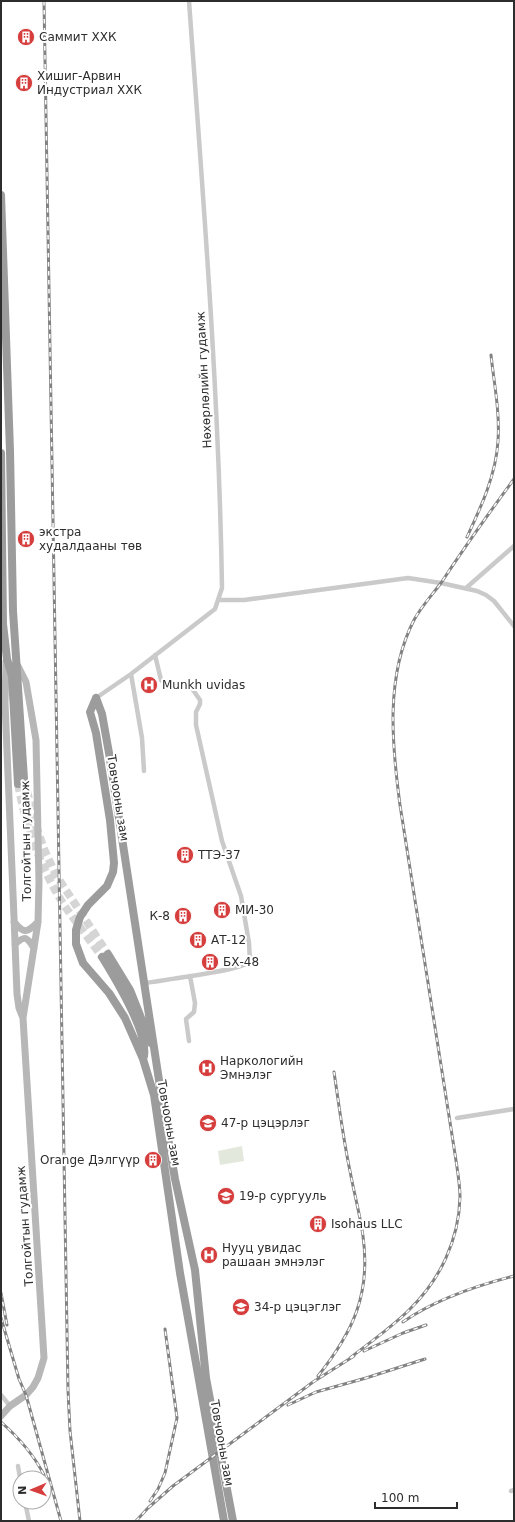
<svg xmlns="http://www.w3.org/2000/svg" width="515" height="1522" font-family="'DejaVu Sans',sans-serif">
<rect width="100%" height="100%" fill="#fff"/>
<!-- grass -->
<path fill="#e2e9dc" d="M242,1146L244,1161L220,1165L218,1151Z"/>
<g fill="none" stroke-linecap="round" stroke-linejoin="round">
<!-- trunk-tunnel -->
<path stroke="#d5d5d5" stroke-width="8" stroke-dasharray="8 4" stroke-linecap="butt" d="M24,779L36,826L44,849L56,875L108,954
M18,784C25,823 39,863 59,897C72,918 88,937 102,957"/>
<!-- minor -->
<path stroke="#cacaca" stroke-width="4.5" d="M466,588L514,546
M219,600H244L408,578L441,583L477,591L486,595L494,601L514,626
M131,674L142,738L144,771
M96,698L131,674L215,609L222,588C219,392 203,196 189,1
M145,983C162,980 242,971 250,961L249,943L241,896L222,841L196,725V712L200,704V700L191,687L168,686L161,680L155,655
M189,1041L186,1019L194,1012L195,1003L190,976
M457,1118L514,1109
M1,1395L10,1406
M18,1466L20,1478
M511,1491L514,1490
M25,1502L29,1521"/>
<!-- secondary -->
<path stroke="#b7b7b7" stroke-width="7" d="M6,661L5,703L14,917L17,994L19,1008L23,1018
M14,922C24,934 27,933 38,922
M15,944C25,935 27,937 34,948
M1,1416L10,1406L26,1395L33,1387L38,1378L44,1358L23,1018L38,922L39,882L36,740L26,682L18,666"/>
<!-- trunk -->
<path stroke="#9c9c9c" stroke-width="8" d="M1,195L10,451L13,611L24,779
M1,453L3,624L7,659L12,676L18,784
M96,698L90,712L96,733L110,820L114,863L113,872L107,886L88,905L80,917L76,930V944L83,963L109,993L125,1018L143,1059L154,1095L180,1273L224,1521
M96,698L102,714L109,753L166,1126L175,1179L195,1270L206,1378L233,1521
M108,954L130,990L151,1043
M102,957C115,978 148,1033 144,1056"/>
<defs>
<path id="rail" d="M44,1L68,1390L70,1431L80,1521
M467,537C481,507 496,475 498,441C500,412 494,383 491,355
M1,1293L7,1325
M1,1318L19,1379L26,1395L61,1521
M403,1322C436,1299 475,1286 514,1276
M364,1351L403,1333L426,1325
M350,1358C369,1343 391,1328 409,1310C440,1280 459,1240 460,1197C460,1183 457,1168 455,1154L400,805C392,745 385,676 414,620C421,607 432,595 441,583C464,548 489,513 514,479
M318,1376C353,1332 371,1294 363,1236C360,1214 354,1193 350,1171C343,1138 339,1105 334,1072
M288,1405L316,1392L366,1378L425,1359
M1,1422C18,1437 34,1455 44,1475
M150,1501L158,1489L165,1473L177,1418L165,1329
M136,1521L148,1508L173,1486L313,1382L354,1356"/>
</defs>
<!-- rail casing -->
<use href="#rail" stroke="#828282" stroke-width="3"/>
<!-- rail -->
<use href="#rail" stroke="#fff" stroke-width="1.5" stroke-dasharray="4.5" stroke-linecap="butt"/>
</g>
<!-- icons -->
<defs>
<symbol id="building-disc" viewBox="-11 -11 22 22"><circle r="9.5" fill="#d63d3d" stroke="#fff"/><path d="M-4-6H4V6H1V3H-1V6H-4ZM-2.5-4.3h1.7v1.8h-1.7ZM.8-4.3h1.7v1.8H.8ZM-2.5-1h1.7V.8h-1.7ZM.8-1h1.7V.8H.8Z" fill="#fff"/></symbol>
<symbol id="hospital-disc" viewBox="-11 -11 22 22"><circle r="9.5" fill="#d63d3d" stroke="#fff"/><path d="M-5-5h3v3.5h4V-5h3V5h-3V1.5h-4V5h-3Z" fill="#fff"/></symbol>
<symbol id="school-disc" viewBox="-11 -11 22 22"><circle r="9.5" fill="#d63d3d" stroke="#fff"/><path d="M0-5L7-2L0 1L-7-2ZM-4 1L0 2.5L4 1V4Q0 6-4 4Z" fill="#fff"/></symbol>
</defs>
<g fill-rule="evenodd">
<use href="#building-disc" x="16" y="27" width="20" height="20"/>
<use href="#building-disc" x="14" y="73" width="20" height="20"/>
<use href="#building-disc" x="16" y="529" width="20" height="20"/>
<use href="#hospital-disc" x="139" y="675" width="20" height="20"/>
<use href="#building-disc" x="175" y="845" width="20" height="20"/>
<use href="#building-disc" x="212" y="900" width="20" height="20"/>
<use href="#building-disc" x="173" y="906" width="20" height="20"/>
<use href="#building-disc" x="188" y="930" width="20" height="20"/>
<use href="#building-disc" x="200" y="952" width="20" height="20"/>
<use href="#hospital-disc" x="197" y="1058" width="20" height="20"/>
<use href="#school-disc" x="198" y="1113" width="20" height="20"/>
<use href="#building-disc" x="143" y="1150" width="20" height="20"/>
<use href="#school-disc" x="216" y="1186" width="20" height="20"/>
<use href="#building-disc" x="308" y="1214" width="20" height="20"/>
<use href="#hospital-disc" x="199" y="1245" width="20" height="20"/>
<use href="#school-disc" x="231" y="1297" width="20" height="20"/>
</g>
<g text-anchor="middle" stroke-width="4" stroke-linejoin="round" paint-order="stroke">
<!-- poi labels -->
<g font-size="12" fill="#2d2d2d" stroke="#fff" text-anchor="start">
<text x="39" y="41">Саммит ХХК</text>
<text x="37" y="80">Хишиг-Арвин<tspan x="37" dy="14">Индустриал ХХК</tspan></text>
<text x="39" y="536">экстра<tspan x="39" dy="14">худалдааны төв</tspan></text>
<text x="162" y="689">Munkh uvidas</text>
<text x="198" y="859">ТТЭ-37</text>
<text x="235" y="914">МИ-30</text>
<text x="170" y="920" text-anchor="end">К-8</text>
<text x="211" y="944">АТ-12</text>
<text x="223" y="966">БХ-48</text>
<text x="220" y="1065">Наркологийн<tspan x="220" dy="14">Эмнэлэг</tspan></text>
<text x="221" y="1127">47-р цэцэрлэг</text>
<text x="140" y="1164" text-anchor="end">Orange Дэлгүүр</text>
<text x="239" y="1200">19-р сургууль</text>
<text x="331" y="1228">Isohaus LLC</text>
<text x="222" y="1252">Нууц увидас<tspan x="222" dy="14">рашаан эмнэлэг</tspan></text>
<text x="254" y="1311">34-р цэцэглэг</text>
</g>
<!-- street labels -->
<g font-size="12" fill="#2d2d2d" stroke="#fff">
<text transform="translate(204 380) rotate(-93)" y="4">Нөхөрлөлийн гудамж</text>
<text transform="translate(118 798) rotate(81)" y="4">Товчооны зам</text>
<text transform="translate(26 841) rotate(-91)" y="4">Толгойтын гудамж</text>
<text transform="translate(169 1123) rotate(80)" y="4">Товчооны зам</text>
<text transform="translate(25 1226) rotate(-94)" y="4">Толгойтын гудамж</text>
<text transform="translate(222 1443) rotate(80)" y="4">Товчооны зам</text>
</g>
</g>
<!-- border -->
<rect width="515" height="1522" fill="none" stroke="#2d2d2d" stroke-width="4"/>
<!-- north arrow -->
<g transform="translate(32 1490) rotate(268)"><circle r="19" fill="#ffffff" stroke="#ababab"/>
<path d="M0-3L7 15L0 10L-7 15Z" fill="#d63d3d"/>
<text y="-6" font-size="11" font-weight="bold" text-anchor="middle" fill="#2d2d2d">N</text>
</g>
<!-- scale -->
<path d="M375 1502v6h82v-6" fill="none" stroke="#2d2d2d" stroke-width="2"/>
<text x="381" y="1502" font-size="12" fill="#2d2d2d" stroke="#ffffff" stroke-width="3" paint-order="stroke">100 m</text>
</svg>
